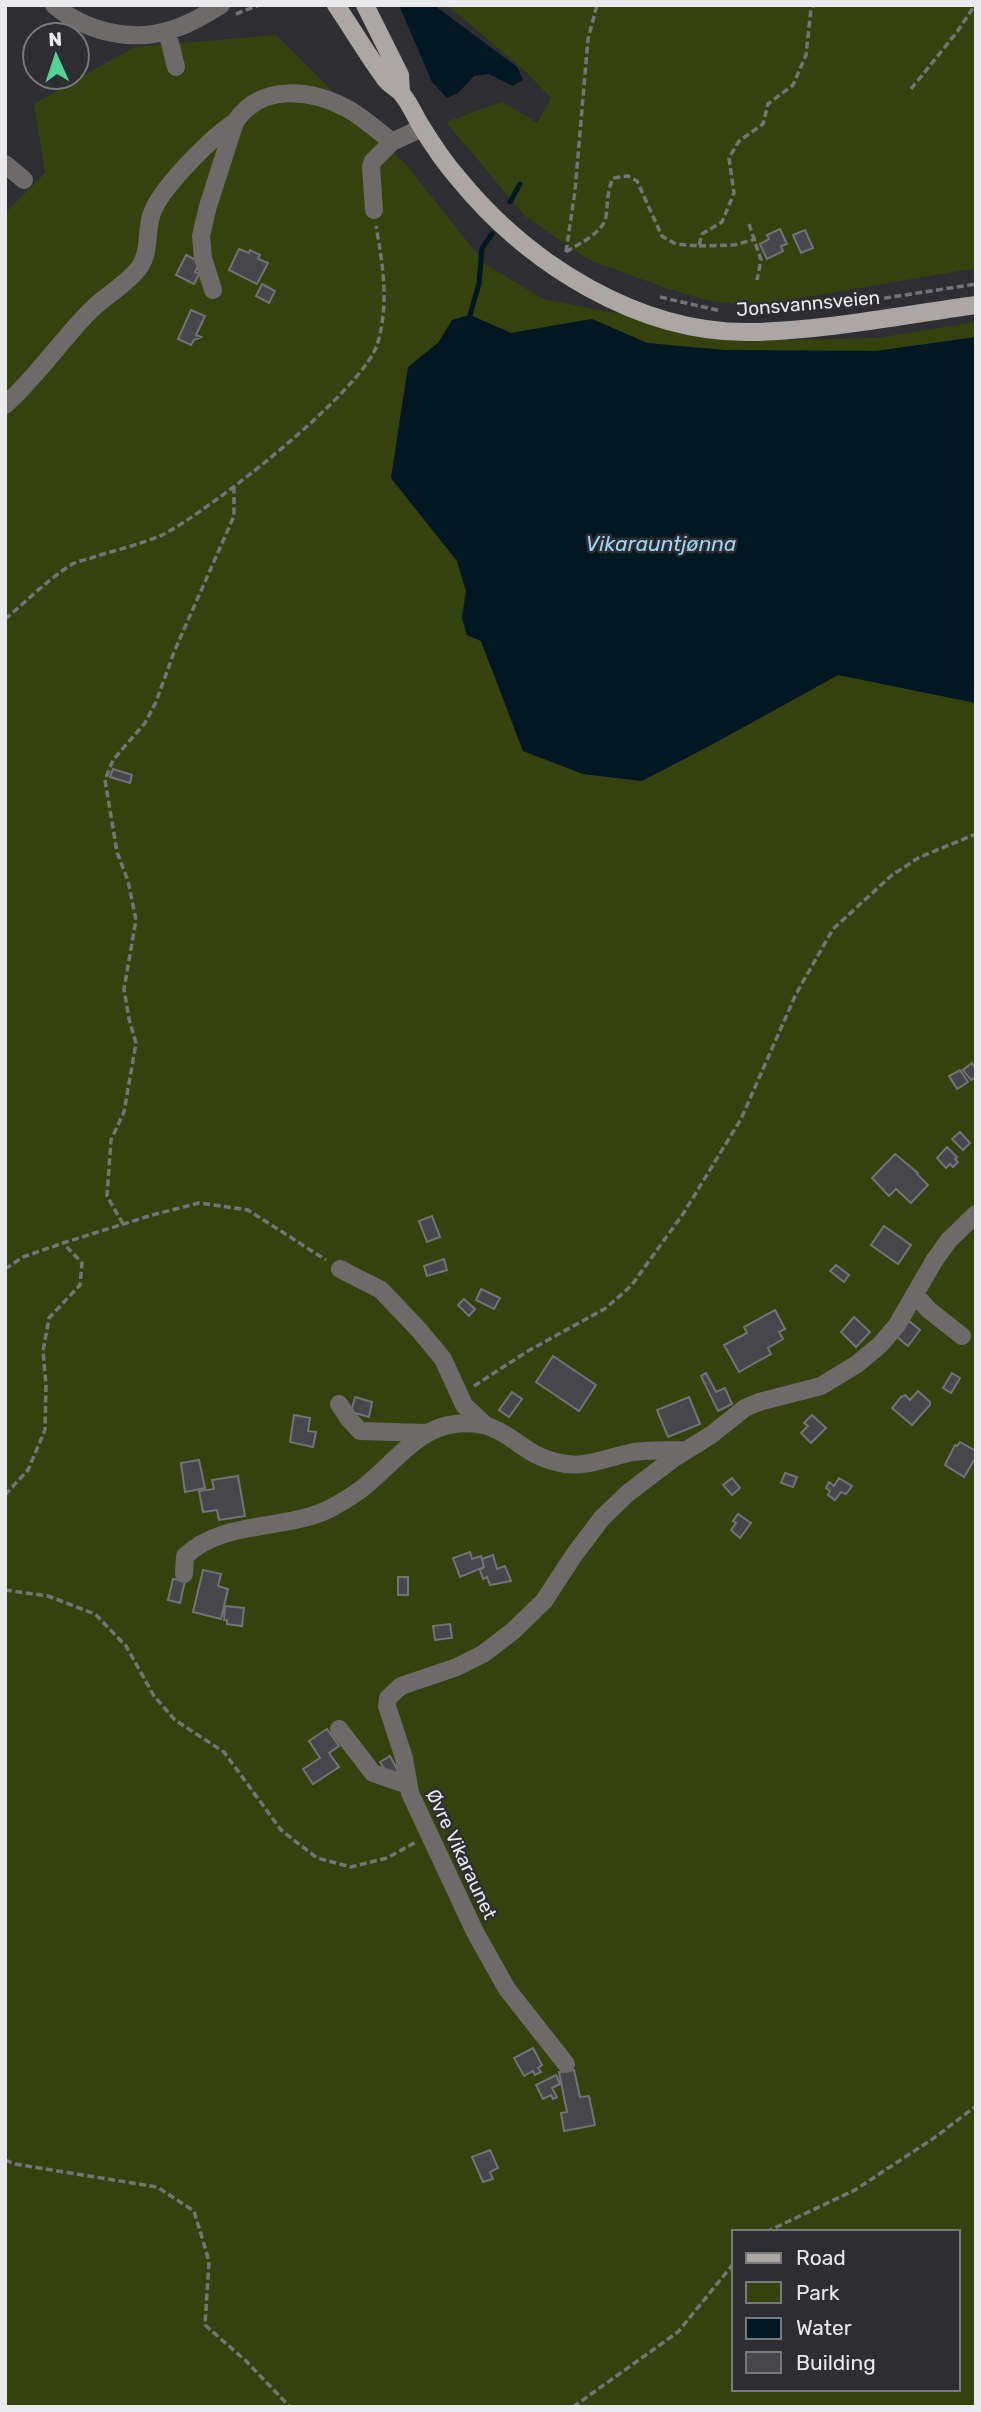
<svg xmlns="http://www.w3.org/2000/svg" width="981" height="2412" font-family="Rubik,sans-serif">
<rect width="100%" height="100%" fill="#2e2d32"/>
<!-- green -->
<path fill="#36420e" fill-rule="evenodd" d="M447,5H976V268L754,306L710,301L666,288L589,260L525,216L446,122L502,102L537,123L551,98L524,70Z
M276,35L408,167L485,264L543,299L626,315L681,334L745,341L877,338L976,322V337L876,351L724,350L647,343L592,319L511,333L470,315L452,320L438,343L408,367L391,478L457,561L466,591L462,618L467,635L481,641L523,751L583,774L641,781L711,745L838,675L976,703V2407H5V213L45,173L34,104L134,47ZM734,2232H958V2389H734Z"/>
<!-- water -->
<path fill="#011722" d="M399,5H434L517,67L523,80L513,86L489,74L474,76L458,93L447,98L432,82Z
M470,315L511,333L592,319L647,343L724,350L876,351L976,337V703L838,675L711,745L642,781L583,774L523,751L481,641L467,635L462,618L466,591L457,561L391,478L408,367L438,343L452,320Z"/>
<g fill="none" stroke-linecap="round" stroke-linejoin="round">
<!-- stream -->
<path stroke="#011722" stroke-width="5" d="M510,202L520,184
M470,315L479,284L482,248L492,234"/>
</g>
<!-- building -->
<path fill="#47464b" stroke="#737278" stroke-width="2" d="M780,229L787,244L781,246L783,251L767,259L760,244L769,239L767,235Z
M805,230L813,248L801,253L793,235Z
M239,249L249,253L250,250L260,255L258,259L268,263L257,284L229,270Z
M186,255L200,262L195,272L199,274L194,284L176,275Z
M262,284L275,291L269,303L256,296Z
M191,310L205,316L196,335L201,337L194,340L191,345L178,339Z
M113,769L132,775L130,783L110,777Z
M972,1063L976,1069V1077L971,1080L963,1070Z
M960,1070L968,1082L957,1089L949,1076Z
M960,1132L970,1143L963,1150L952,1139Z
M947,1147L957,1157L955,1159L958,1162L953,1167L950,1164L946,1168L937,1158Z
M895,1154L918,1173L917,1174L928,1185L911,1203L896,1189L889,1196L872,1178Z
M432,1216L440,1237L427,1242L419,1221Z
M884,1226L911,1245L898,1264L871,1245Z
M444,1259L447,1270L427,1276L424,1266Z
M836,1265L849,1275L844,1282L830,1271Z
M481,1289L500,1298L494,1309L476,1300Z
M464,1299L475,1309L469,1316L458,1305Z
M775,1310L785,1329L779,1332L783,1339L768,1348L771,1354L739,1372L724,1345L747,1333L744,1327Z
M854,1317L870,1332L856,1347L841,1332Z
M909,1321L920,1330L908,1346L897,1337Z
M553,1356L596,1385L579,1411L536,1382Z
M706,1373L716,1392L725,1388L732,1404L718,1411L701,1376Z
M952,1373L960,1378L951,1393L943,1388Z
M918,1391L930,1402V1405L912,1425L892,1408L901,1397L905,1395L910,1400Z
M512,1392L522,1399L509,1417L499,1410Z
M355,1397L372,1402L369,1417L351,1412Z
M689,1397L700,1424L668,1437L657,1410Z
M294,1415L310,1418L308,1431L316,1432L313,1447L290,1442Z
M812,1415L826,1428L811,1443L801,1433L808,1426L804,1423Z
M960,1442L976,1451V1457L964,1477L945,1465L955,1445L957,1446Z
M199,1460L205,1488L185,1492L181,1463Z
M785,1473L797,1477L793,1487L781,1483Z
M238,1476L245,1516L219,1520L217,1510L203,1512L199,1491L214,1489L212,1480Z
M732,1478L740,1488L732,1495L723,1485Z
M839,1478L852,1486L846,1494L841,1492L835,1500L828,1495L830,1491L826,1488L829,1482L834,1486Z
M738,1514L751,1523L740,1538L731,1530L736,1523L733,1521Z
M470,1552L472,1559L481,1556L484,1567L460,1577L453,1558Z
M493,1555L497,1569L505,1566L511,1581L490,1585L487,1577L483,1579L480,1570L484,1567L482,1559Z
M203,1570L221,1574L218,1586L228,1589L221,1619L193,1612Z
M398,1577H408V1595H398Z
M173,1579L185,1581L180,1603L168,1600Z
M225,1606L244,1608L242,1626L227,1624V1620H224Z
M450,1624L452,1638L435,1640L433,1626Z
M327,1729L339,1746L329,1753L339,1767L313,1784L303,1769L320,1758L309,1741Z
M390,1756L398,1771L389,1776L380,1762Z
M533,2048L542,2065L538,2068L541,2072L535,2075L533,2071L524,2076L514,2058Z
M574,2070L580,2097L589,2096L595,2125L564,2131L561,2113L567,2112L559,2072Z
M556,2075L560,2084L552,2088L557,2097L553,2099L551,2095L543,2099L536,2085Z
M490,2150L498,2168L490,2172L493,2179L483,2182L472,2157Z"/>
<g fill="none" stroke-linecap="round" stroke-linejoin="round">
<!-- path -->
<path stroke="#747478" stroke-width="3.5" stroke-dasharray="7 3.5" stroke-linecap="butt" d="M236,14L259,5
M911,89L957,32L975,5
M749,224L761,260L757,280
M699,246L734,245L756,239
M566,252C579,243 603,234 606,216C608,202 607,192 613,178L628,176L637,181L662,236L676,244L699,246L702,234L722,222L734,193L729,158L739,141L763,124L768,104L793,85L806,55L811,9L814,5
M566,252L575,191L588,39L597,5
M660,297L721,311
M853,303L976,284
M5,619C27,601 48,579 71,565C77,561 85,560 91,558C114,550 140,545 162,535C208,512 366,389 378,342C389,303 383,265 376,226
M123,1224L107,1196L111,1140L124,1112L136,1043L129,1019L124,989L136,920L128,881L117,852L105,780L113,760L145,723L156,702L174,652L234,516V486
M5,1269L23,1257L63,1243L152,1215L199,1203L248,1210L326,1260
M474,1386L528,1351L606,1308L631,1286L683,1214L741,1119L796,994L833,929L892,875L920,857L976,834
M5,1495L28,1470L45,1430L46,1385L43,1351L49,1318L80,1285L82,1263L63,1243
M5,1590L48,1596L95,1614L126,1646L154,1696L175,1720L224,1752L281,1830L317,1858L351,1867L387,1858L416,1842
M5,2160L15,2164L157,2187L194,2211L209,2261L205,2325L246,2361L290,2407
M766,2232L855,2190L934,2138L976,2106
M573,2407L678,2332L734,2263"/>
<!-- minor -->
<path stroke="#6d6a69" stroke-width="18" d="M54,5C85,31 129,42 167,31C187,26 204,15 221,5
M167,31L176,67
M5,164L24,180
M374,210L371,167L373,161L392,142
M213,290L203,258L201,236L208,206L235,122C261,83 311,89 348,109C364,118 378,131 392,142L422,128
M5,405C37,377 61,340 91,310C106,295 126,285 139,268C150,253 146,233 151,216C158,190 212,137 235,122
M340,1269L381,1290L419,1330L443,1359L464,1405L484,1424
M915,1295L929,1310L962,1336
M339,1404L349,1419L360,1431L427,1433
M184,1574L185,1556C226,1518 287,1532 333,1507C342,1502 352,1496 360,1490C390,1468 416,1428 455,1424C507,1418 514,1452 556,1462C583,1470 607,1457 634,1452C651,1450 669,1450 687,1450
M339,1729L373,1773L408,1785
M566,2064L507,1989L475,1932L410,1793L404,1758L387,1706L388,1698L401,1686L457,1667L483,1654L513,1631L544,1601L574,1555L602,1518L628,1493L674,1458L711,1435L745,1408L759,1402L821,1386L857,1364L880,1345L897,1325L934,1261L949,1240L976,1214"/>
<!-- major -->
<path stroke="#aca6a4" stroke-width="18" d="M336,5C353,30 368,56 386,80C391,86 398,89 402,94C410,104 415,116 421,126C432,144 444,162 458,178C528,264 640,335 754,332C828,330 903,315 976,305
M365,5L400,75L401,93"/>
</g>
<g text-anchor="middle" stroke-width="5" stroke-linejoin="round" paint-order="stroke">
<!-- street labels -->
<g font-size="19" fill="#eaeaed" stroke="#2e2d32">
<text transform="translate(808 303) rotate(-5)" y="7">Jonsvannsveien</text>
<text transform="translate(462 1854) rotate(65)" y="7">Øvre Vikaraunet</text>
</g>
<!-- water labels -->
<g font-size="21" font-style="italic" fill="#9bd6f6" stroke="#2e2d32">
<text x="661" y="551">Vikarauntjønna</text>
</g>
</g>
<!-- border -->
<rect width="981" height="2412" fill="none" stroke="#eaeaed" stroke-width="14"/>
<!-- legend -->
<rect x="732" y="2230" width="228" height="161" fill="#2e2d32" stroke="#79797d" stroke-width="2"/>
<rect x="746" y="2253" width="35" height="10" fill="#aca6a4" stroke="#79797d" stroke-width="2"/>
<text x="796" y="2265" font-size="21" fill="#eaeaed">Road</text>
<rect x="746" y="2282" width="35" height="21" fill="#36420e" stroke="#79797d" stroke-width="2"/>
<text x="796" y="2300" font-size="21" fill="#eaeaed">Park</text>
<rect x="746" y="2318" width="35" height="21" fill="#011722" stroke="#79797d" stroke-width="2"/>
<text x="796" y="2335" font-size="21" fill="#eaeaed">Water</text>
<rect x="746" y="2352" width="35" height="21" fill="#47464b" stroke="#79797d" stroke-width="2"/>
<text x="796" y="2370" font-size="21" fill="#eaeaed">Building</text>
<!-- north arrow -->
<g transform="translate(56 56) rotate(357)"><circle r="33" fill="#2e2d32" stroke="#79797d" stroke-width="2"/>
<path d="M0-5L12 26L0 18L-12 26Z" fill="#51d397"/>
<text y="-10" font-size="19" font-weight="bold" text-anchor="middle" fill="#eaeaed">N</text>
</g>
</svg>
